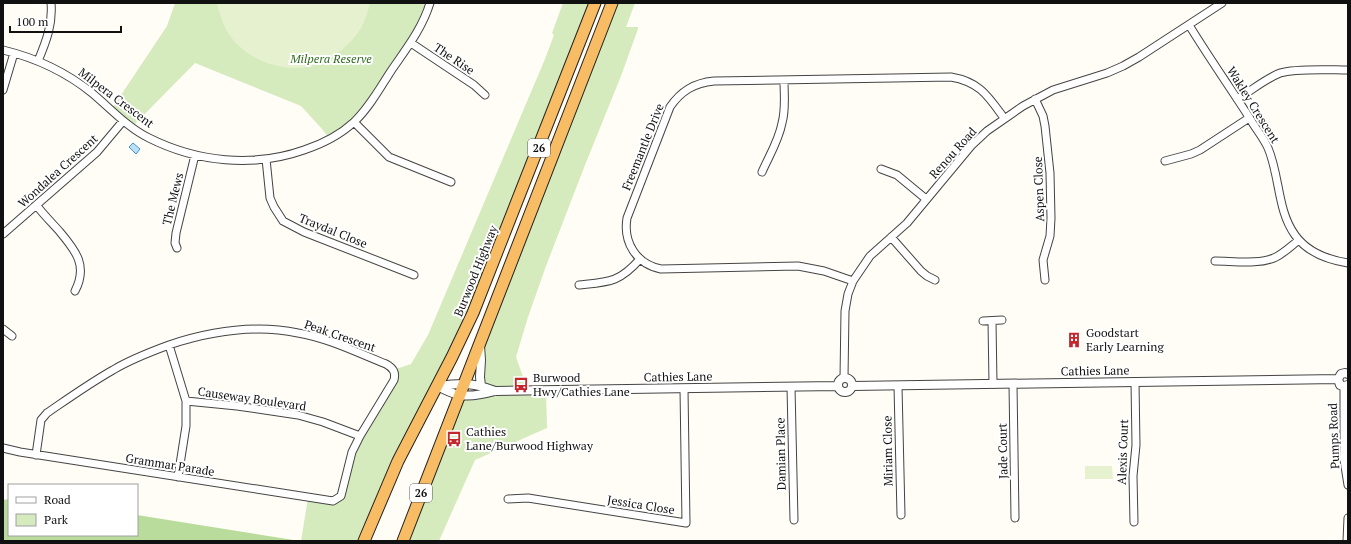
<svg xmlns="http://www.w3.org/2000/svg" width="1351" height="544" font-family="'PT Serif',serif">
<rect width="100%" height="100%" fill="#fffdf5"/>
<!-- green -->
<path fill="#d5ebbd" d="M175,3H430L425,16L361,114L329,138L322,129L301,106L195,63L132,127L111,110L167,26Z
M563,3H595L495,259L365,541H301L308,498L337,500L350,459L394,381L393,370L411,364L428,335L545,59L554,35L552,33Z
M612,3H635L626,27H638V29L621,76L585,165L546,266L528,317L516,357L528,391H546L547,428L475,460L439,541H412L404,538L459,395H480L481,386L480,343Z"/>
<!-- forest -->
<path fill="#b9dc9c" d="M9,499V535H137V515L300,541H3V500Z"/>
<!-- pitch -->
<path fill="#e6f2cf" d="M217,3H370C366,21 359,35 345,47C339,52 332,58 325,61C295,76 256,65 235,42C225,31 220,17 217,3Z
M1085,466H1112L1113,479H1085Z"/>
<!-- water -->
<path fill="#b9e0f7" stroke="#3f96cf" d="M133,143L140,149L136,154L129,147Z"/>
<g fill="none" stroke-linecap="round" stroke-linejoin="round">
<defs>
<path id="minor" d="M1189,25C1208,56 1229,86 1249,117C1255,128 1263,137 1268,148C1280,176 1277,210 1295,235C1307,252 1329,260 1348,263
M411,43L474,85L485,95
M3,50C36,58 66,72 92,93C111,109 127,127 149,138C197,162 253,168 304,150C322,144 340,135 354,122C369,108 380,88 391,71C406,49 422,29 430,3
M38,61C46,42 53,24 51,3
M3,90L14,53
M1035,99L1043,116L1045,126L1050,173L1051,218L1050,236L1043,260L1045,280
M1237,99C1251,91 1265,79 1280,73C1296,68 1330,70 1348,70
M354,122L389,157L451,182
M266,159L270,198L274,207L283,221L304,232L414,275
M1165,161L1191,154L1200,150L1249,118
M881,169L897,175L926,199
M762,172C769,156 779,140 782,123C786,109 784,95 784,80
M37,206C44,215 52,223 60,232C76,251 88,266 75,291
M3,234L97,152L123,121
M891,237L921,271L927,276L935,280
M177,248L175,243L176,233L195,155
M1215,261C1233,261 1260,265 1276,257C1284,253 1291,246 1299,240
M853,281L824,271L798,266L661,269C636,264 623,242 627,218L670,107C681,91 694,83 714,81L951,77C980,82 988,96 1004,118
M579,285C608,282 619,283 640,259
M983,321L1002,320
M992,321L993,384
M3,329L12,336
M169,345L186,401V426L178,477
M844,378L845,311L848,294L853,281L870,256L907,223L971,146L987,131L1023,106L1053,90L1107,73L1123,66L1139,57L1222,3
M1013,384L1015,518
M898,386L901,515
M1344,386V460L1348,485
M791,387L794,520
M186,401L237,406L298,415L323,422L360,436
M3,448L20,452L333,501L341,496L352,452L360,436L394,380C396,372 393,368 386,364C358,353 328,338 298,333C254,324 211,331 169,345C150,352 131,359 113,370C90,383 69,398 47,413L41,420L36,455
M508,499L528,498L686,523L684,389
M1134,522L1133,476L1136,445L1135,382
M1347,541L1348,518"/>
<path id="tertiary" d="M480,345L481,360L480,377L481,386
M1348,374L1345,373L1341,374L1338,379L1340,385L1344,386L1348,385
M838 385a7 7 0 1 1 14 0a7 7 0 1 1-14 0Z
M437,386C444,389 452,394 460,395C472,397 484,394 495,391L838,386
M437,386C461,383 472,382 495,391
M852,386L1338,379"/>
<path id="trunk" d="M364,541L398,461L452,357L473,313L595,3
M403,541L612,3"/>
</defs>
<!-- minor casing -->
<use href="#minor" stroke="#444" stroke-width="9"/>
<!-- tertiary casing -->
<use href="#tertiary" stroke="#444" stroke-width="10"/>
<!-- trunk casing -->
<use href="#trunk" stroke="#222" stroke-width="13"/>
<!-- minor -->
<use href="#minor" stroke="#fff" stroke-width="7"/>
<!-- tertiary -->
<use href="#tertiary" stroke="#fff" stroke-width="8"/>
<!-- trunk -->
<use href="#trunk" stroke="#f7bc64" stroke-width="11"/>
</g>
<!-- icons -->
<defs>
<symbol id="building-bare" viewBox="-9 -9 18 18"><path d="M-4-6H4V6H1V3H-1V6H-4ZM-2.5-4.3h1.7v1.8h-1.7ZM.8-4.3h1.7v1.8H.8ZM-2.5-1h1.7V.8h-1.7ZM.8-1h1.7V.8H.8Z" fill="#c4262e" stroke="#fff" stroke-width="2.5" paint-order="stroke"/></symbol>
<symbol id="bus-bare" viewBox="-9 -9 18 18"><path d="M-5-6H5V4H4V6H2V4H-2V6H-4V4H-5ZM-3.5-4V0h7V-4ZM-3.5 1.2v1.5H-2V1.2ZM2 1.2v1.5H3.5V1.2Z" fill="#c4262e" stroke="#fff" stroke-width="2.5" paint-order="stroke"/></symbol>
</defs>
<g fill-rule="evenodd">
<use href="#building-bare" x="1063" y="329" width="22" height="22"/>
<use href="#bus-bare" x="510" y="374" width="22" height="22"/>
<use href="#bus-bare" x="443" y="428" width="22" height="22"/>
</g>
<g text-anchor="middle" stroke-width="4" stroke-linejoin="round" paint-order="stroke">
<!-- shield labels -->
<g fill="#fff" stroke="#585858" stroke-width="1">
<rect x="528" y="139" width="22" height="18" rx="3"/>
<rect x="410" y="484" width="22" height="18" rx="3"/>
</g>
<g font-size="11" font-weight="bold" fill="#111">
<text x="539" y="152">26</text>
<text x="421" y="497">26</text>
</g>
<!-- park labels -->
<g font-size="12" font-style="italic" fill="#2f6b1f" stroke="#fff">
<text x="331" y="63">Milpera Reserve</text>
</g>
<!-- street labels -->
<g font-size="12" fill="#111" stroke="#fff">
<text transform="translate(454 59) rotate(34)" y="4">The Rise</text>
<text transform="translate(116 98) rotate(37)" y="4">Milpera Crescent</text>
<text transform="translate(1253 105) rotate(58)" y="4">Wakley Crescent</text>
<text transform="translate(643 147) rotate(-68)" y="4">Freemantle Drive</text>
<text transform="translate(953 153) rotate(-48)" y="4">Renou Road</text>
<text transform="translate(58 171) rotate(-42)" y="4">Wondalea Crescent</text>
<text transform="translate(1039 189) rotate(-92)" y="4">Aspen Close</text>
<text transform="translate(173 199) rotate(-76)" y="4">The Mews</text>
<text transform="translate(333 231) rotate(22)" y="4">Traydal Close</text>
<text transform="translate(476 271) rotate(-68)" y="4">Burwood Highway</text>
<text transform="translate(340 336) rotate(19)" y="4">Peak Crescent</text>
<text transform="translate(1095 371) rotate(-1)" y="4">Cathies Lane</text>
<text transform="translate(678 377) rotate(-1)" y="4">Cathies Lane</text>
<text transform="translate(252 399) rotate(8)" y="4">Causeway Boulevard</text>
<text transform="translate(1334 436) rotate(-92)" y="4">Pumps Road</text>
<text transform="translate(888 451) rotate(-91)" y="4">Miriam Close</text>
<text transform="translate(1003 451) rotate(-91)" y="4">Jade Court</text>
<text transform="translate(1123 452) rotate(-88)" y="4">Alexis Court</text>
<text transform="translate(781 454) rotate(-91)" y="4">Damian Place</text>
<text transform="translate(170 465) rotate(9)" y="4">Grammar Parade</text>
<text transform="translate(641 505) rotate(9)" y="4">Jessica Close</text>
</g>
<!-- poi labels -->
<g font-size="12" fill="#111" stroke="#fff" text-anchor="start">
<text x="1086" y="337">Goodstart<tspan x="1086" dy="14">Early Learning</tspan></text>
<text x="533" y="382">Burwood<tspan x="533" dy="14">Hwy/Cathies Lane</tspan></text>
<text x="466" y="436">Cathies<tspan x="466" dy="14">Lane/Burwood Highway</tspan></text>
</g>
</g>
<!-- border -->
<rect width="1351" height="544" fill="none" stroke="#111111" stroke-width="8"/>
<!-- legend -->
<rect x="8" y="484" width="130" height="52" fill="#ffffff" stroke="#a0a0a0"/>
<rect x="16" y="497" width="20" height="6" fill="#ffffff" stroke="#a0a0a0"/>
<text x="44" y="504" font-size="12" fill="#111111">Road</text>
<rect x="16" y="514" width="20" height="12" fill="#d5ebbd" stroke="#a0a0a0"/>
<text x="44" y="524" font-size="12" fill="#111111">Park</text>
<!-- scale -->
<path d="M10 26v6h111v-6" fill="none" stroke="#111111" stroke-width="2"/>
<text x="16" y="26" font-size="12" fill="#111111" stroke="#ffffff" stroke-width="3" paint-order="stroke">100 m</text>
</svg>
